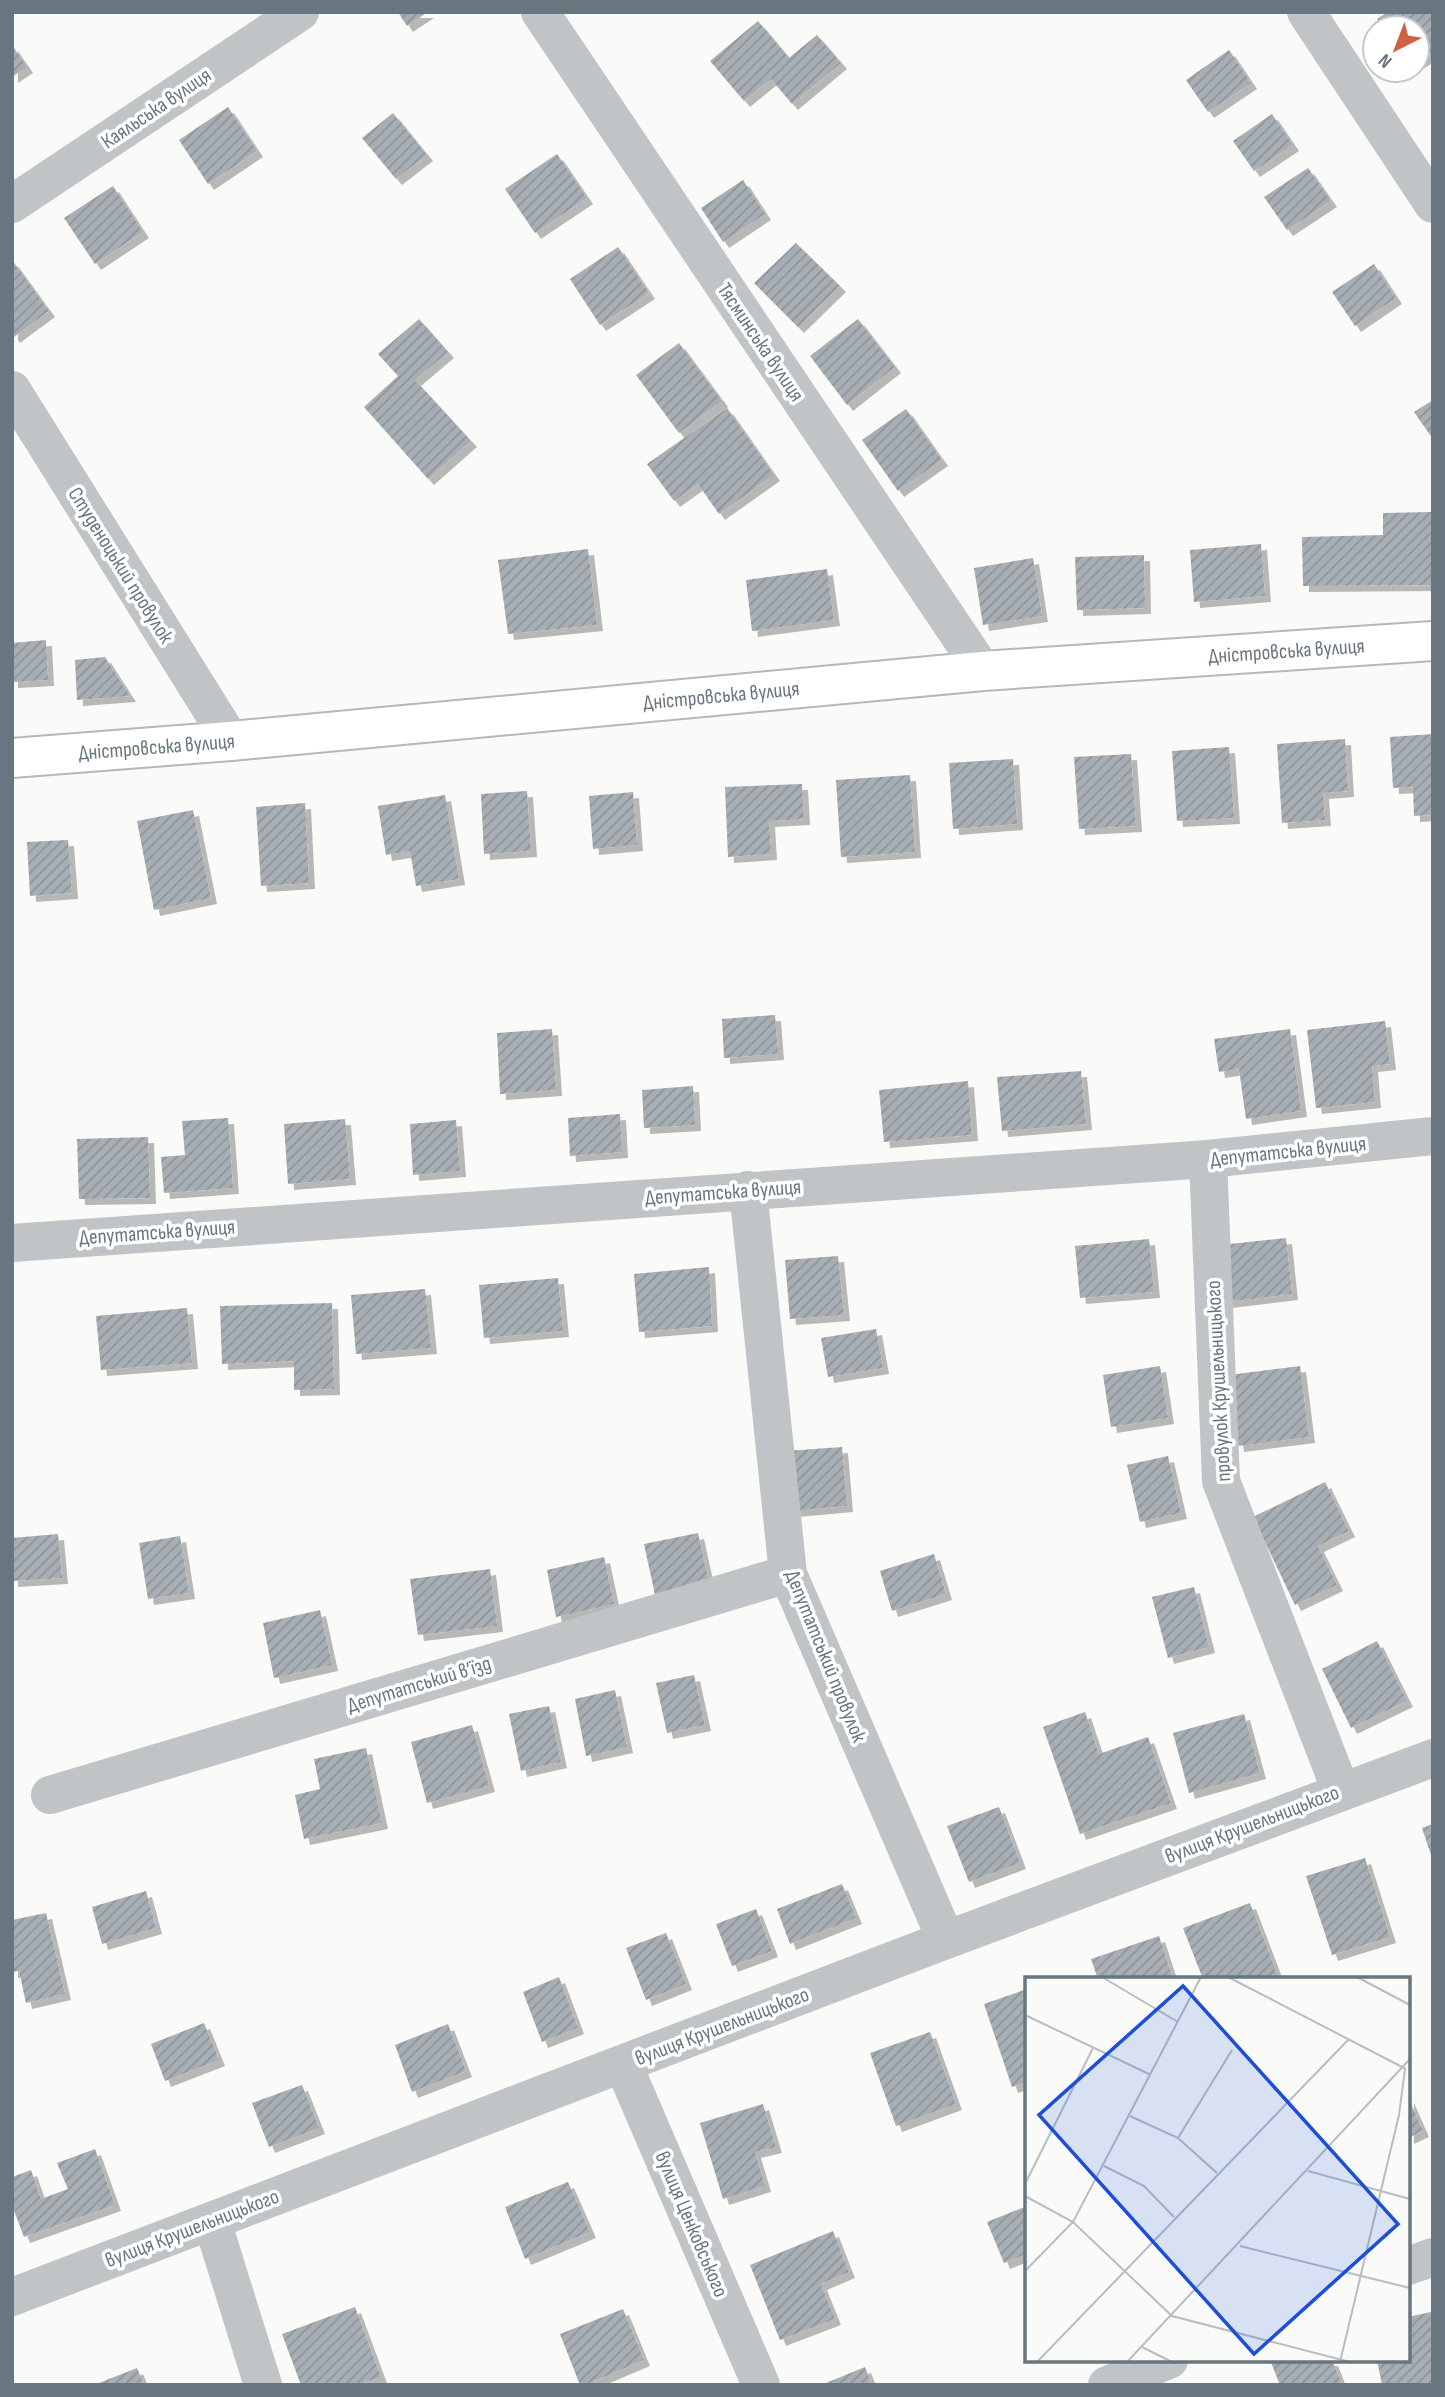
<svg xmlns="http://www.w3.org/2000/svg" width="1445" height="2397" font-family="'Sofia Sans Condensed',sans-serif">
<defs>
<pattern id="building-hatch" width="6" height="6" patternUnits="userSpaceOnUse" patternTransform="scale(1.75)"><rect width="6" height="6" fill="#a8afb4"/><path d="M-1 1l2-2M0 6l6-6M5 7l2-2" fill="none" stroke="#8d9398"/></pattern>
<filter id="shadow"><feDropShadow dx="6" dy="6" stdDeviation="0" flood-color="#0004"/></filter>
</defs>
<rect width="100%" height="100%" fill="#fafaf8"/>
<!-- building -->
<path fill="url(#building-hatch)" filter="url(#shadow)" d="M398,12H428L407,26Z
M1388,12H1433V53L1417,63V28H1383L1377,19Z
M758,21L789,58L817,35L841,63L792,104L771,79L744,101L710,61Z
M12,45L27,67L12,77Z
M1229,50L1251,83L1208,112L1186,80Z
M228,107L257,151L208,184L179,140Z
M393,113L427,155L396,179L362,138Z
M1272,114L1293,145L1254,171L1233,141Z
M557,154L587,198L535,233L505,189Z
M1308,168L1331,201L1287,230L1264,197Z
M743,180L765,214L723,242L701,208Z
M113,186L143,232L95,264L64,218Z
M796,243L840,286L798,327L754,283Z
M618,247L649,293L600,325L570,279Z
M12,260L49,311L14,337L12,334Z
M1374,264L1396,298L1355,326L1332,292Z
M419,319L448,352L415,380L471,441L428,479L364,407L398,376L378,354Z
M858,319L895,367L847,405L810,356Z
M679,343L722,401L679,433L636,375Z
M1433,400V439L1414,412Z
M727,408L774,475L719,514L698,484L674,501L647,464Z
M906,409L942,460L898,491L862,440Z
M1432,512L1433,585L1303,586L1302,537L1383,535V513Z
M1261,544L1265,596L1194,602L1190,550Z
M588,549L597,625L508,634L498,560Z
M1144,555L1145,608L1077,610L1075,557Z
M1033,558L1042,616L983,625L974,568Z
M827,569L834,620L752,631L746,580Z
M46,640L48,680L12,682V643Z
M105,657L130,696L77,700L75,660Z
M1433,734V815L1414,816L1413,787L1393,788L1390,737Z
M1345,739L1348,791L1323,793L1325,820L1282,823L1277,744Z
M1229,747L1234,818L1177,821L1172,751Z
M1131,754L1136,826L1079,829L1074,757Z
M1013,759L1017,824L953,829L949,763Z
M910,775L915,852L841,857L836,780Z
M802,784L804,819L769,821L771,854L728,857L725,787Z
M527,791L531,851L484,854L481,794Z
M633,792L637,845L593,849L589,796Z
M445,795L459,879L416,886L410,851L386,855L378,806Z
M305,803L309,883L261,886L256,807Z
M193,810L211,898L154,910L137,821Z
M68,840L72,893L30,896L27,842Z
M775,1015L778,1054L724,1058L722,1019Z
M1385,1021L1390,1064L1372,1066L1375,1102L1316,1108L1307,1030Z
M552,1029L556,1090L500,1094L497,1033Z
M1290,1029L1301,1111L1246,1119L1239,1069L1219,1072L1214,1039Z
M1081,1071L1086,1124L1002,1131L997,1077Z
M968,1081L972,1135L884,1142L879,1090Z
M693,1086L695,1125L644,1128L642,1090Z
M620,1114L622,1152L570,1156L568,1118Z
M228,1118L233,1188L164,1193L161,1157L185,1155L182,1121Z
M345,1119L350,1179L288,1184L284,1124Z
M456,1120L460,1171L413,1175L410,1124Z
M148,1137L150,1198L79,1199L77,1139Z
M1286,1238L1292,1294L1226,1302L1220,1245Z
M1149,1239L1154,1292L1080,1298L1075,1246Z
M838,1256L844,1315L790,1319L785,1260Z
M709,1267L712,1326L639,1332L634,1274Z
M558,1278L563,1331L484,1338L479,1285Z
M425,1289L431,1348L356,1354L351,1295Z
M332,1303L334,1389L294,1390V1361L222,1364L220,1306Z
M187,1308L192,1363L101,1370L96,1316Z
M876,1329L883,1368L828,1377L821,1338Z
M1160,1366L1168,1418L1111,1427L1103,1375Z
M1300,1366L1309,1437L1238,1446L1229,1375Z
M842,1447L847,1506L792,1511L786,1451Z
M1168,1456L1181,1513L1140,1522L1127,1465Z
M1325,1482L1349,1531L1318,1546L1337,1585L1295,1605L1253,1517Z
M698,1533L709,1583L655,1595L644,1544Z
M58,1534L62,1578L12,1581V1538Z
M180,1536L189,1593L148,1599L139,1543Z
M934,1554L946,1594L892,1611L880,1571Z
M604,1557L614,1604L556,1617L547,1570Z
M490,1569L497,1626L418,1635L410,1579Z
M1194,1587L1209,1647L1168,1658L1152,1597Z
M320,1610L332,1665L274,1678L263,1623Z
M1377,1641L1407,1701L1351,1728L1322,1669Z
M694,1675L705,1725L667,1733L656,1683Z
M615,1690L627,1747L586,1756L575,1699Z
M549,1706L561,1762L521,1771L509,1714Z
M1085,1712L1099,1754L1148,1737L1171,1803L1080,1834L1043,1727Z
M1244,1714L1260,1773L1189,1793L1173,1733Z
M472,1725L489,1786L427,1803L411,1742Z
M366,1748L382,1823L304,1839L295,1795L320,1789L314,1759Z
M999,1807L1020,1863L969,1882L947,1826Z
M1433,1824V1858H1432L1422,1828Z
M1365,1858L1390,1937L1332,1955L1306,1876Z
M842,1884L856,1918L790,1944L777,1909Z
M146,1891L156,1928L102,1944L92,1907Z
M1250,1903L1279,1979H1203L1183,1928Z
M756,1909L772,1951L732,1966L716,1924Z
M46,1913L65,1994L26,2003L19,1971L12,1972V1920Z
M666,1933L686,1984L646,2000L626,1948Z
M1159,1936L1173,1979H1098L1091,1959Z
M559,1977L578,2028L542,2042L523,1992Z
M1027,1989V2082L1012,2087L984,2004Z
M204,2023L219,2060L165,2081L151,2044Z
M448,2024L466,2071L412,2092L395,2045Z
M930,2032L956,2104L896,2126L870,2053Z
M302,2085L319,2128L269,2147L252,2103Z
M1408,2097L1423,2131L1408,2138Z
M763,2104L776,2147L755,2152L765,2186L723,2199L700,2123Z
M95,2149L115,2205L24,2237L12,2205V2177L31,2170L41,2199L68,2189L57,2163Z
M568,2182L590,2232L525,2259L505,2207Z
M1027,2206V2254L1004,2263L987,2222Z
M833,2231L849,2272L821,2284L835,2319L780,2340L750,2265Z
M355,2307L381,2377L358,2385H301L282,2334Z
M623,2309L644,2360L585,2385H580L560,2334Z
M1431,2312L1433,2385H1382L1377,2360H1408V2317Z
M1270,2360H1332L1342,2385H1280Z
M865,2367L872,2385H821Z
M137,2368L144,2385H94Z"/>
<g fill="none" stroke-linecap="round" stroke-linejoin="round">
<defs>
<g id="secondary">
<path id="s1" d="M12,758L231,741L983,671L1433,641"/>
</g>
</defs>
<!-- secondary casing -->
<use href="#secondary" stroke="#b2b8bc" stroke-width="42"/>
<!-- street -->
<path stroke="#c0c4c7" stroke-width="38" d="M540,12L983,671
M1306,12L1433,204
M12,204L300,12
M12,390L231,741
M1208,1159L1221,1481L1341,1791
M748,1190L788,1574L946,1940
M12,1243L1208,1159L1433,1136
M50,1795L788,1574
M623,2064L761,2385
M212,2221L263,2385
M1408,2266L1433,2257
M12,2297L946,1940L1433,1758
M1107,2385L1169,2360"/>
<!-- secondary -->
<use href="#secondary" stroke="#fff" stroke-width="38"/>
</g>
<g text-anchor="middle" stroke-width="7" stroke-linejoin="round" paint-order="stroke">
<!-- street labels -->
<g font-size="21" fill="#68767f" stroke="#fff">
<text transform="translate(156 108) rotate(-34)" y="7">Каяльська вулиця</text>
<text transform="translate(761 342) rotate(56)" y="7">Тясминська вулиця</text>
<text transform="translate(121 565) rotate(58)" y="7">Студеноцький провулок</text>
<text dy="7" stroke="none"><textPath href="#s1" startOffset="1279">Дністровська вулиця</textPath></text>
<text dy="7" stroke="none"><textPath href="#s1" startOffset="712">Дністровська вулиця</textPath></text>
<text dy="7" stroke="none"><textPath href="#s1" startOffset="145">Дністровська вулиця</textPath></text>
<text transform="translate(1288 1151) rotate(-6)" y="7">Депутатська вулиця</text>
<text transform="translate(723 1192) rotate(-4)" y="7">Депутатська вулиця</text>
<text transform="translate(157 1232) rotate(-4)" y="7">Депутатська вулиця</text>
<text transform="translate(1218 1381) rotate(-93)" y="7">провулок Крушельницького</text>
<text transform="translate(826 1656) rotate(68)" y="7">Депутатський провулок</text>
<text transform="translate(419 1684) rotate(-17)" y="7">Депутатський в’їзд</text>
<text transform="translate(1252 1824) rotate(-21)" y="7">вулиця Крушельницького</text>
<text transform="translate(722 2026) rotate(-21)" y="7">вулиця Крушельницького</text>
<text transform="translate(692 2224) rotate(67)" y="7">вулиця Ценковського</text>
<text transform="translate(192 2228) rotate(-21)" y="7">вулиця Крушельницького</text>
</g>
</g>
<!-- overview -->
<g transform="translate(1025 1977)">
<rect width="385" height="385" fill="#fafaf8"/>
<path fill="none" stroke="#b7bdc1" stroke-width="2" d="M77,0L153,45M203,0L381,92M332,0L385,28M0,38L126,98M105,139L153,161L192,196M153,161L207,73M79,189L119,209L149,240M283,194L385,222M0,207L68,71M0,219L48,245L147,339L325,385M215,269L385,311M0,294L48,245L176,0M117,370L147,385M12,385L324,62M102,385L385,82M315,385L374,138L380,92"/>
<path fill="#1d4ed8" fill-opacity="0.15" stroke="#1d4ed8" stroke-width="3.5" d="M158,9L373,247L229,377L14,138Z"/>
<rect width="385" height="385" fill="none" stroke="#68767f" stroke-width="3.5"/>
</g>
<!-- border -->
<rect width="1445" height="2397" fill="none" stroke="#68767f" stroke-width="28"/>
<!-- north arrow -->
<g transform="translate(1396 49) rotate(222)"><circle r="33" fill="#ffffff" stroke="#c3c8cc" stroke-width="2"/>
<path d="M0-5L12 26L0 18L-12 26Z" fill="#cf6143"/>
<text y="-10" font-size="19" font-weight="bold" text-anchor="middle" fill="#68767f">N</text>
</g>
</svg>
